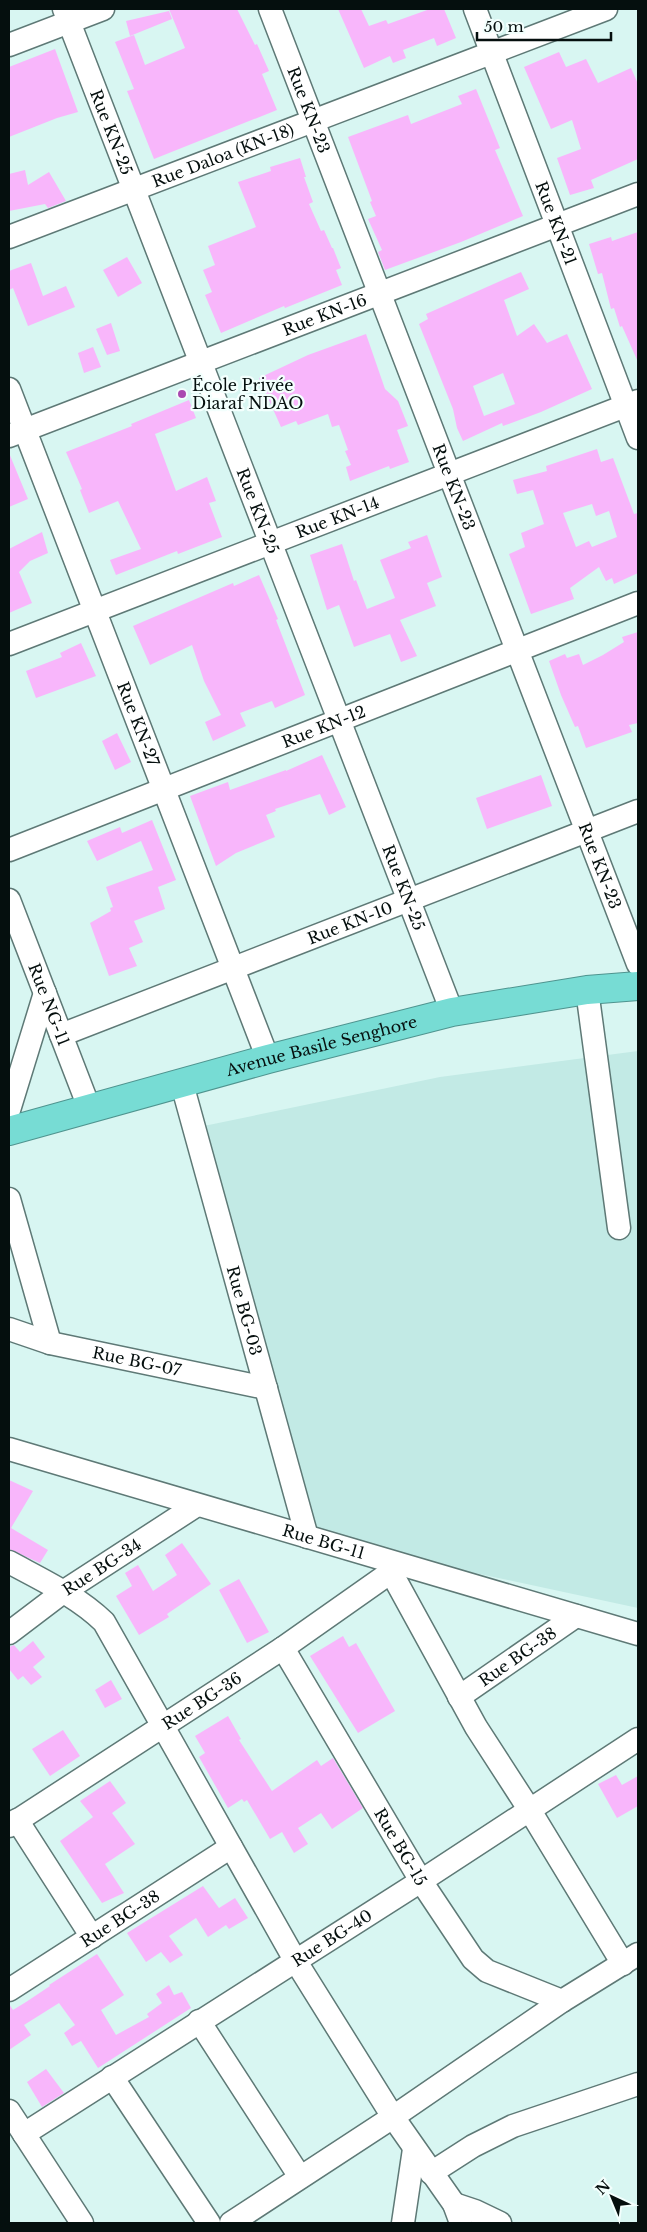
<svg xmlns="http://www.w3.org/2000/svg" width="647" height="2232" font-family="'Libre Baskerville',serif">
<rect width="100%" height="100%" fill="#d8f6f2"/>
<!-- built -->
<path fill="#c2eae5" d="M638,1051V1608L307,1537L194,1128L440,1077Z"/>
<!-- building -->
<path fill="#f8b6fb" fill-rule="evenodd" d="M169,9H237L255,45L257,44L269,71L262,74L277,110L154,159L127,91L134,89L115,42L134,35L145,65L185,48Z
M338,9H361L369,26L386,20L388,24L430,9H444L456,38L437,46L434,38L403,50L406,58L393,63L390,56L364,68Z
M169,11L172,19L130,36L126,21Z
M55,49L78,112L57,118L9,137V67Z
M559,52L566,67L586,59L598,83L631,68L638,84V159L591,180L594,188L570,195L557,158L581,149L572,120L551,129L524,67Z
M476,89L500,148L495,150L523,216L461,242L385,270L378,252L382,250L368,219L376,216L370,202L372,201L348,137L408,115L411,124L462,104L458,96Z
M300,158L306,177H304L313,202L309,204L321,231L324,230L332,248H333L341,268L336,270L342,285L285,308L284,306L221,333L205,295L212,292L203,270L215,265L208,246L256,227L238,182L271,171L270,167Z
M25,170L28,185L49,172L66,201L48,208L45,204L9,211V174Z
M638,232V362L622,326L620,327L614,308L611,309L602,273L598,274L589,244L611,237L612,241Z
M127,257L142,283L118,297L103,270Z
M31,263L43,296L66,286L75,307L28,326L13,288L9,290V271Z
M521,272L529,289L504,300L517,336L534,324L547,343L567,334L592,389L541,412L503,426L502,423L463,441L457,428L453,409L419,324L428,319L426,314ZM503,373L515,404L484,416L473,386Z
M111,323L120,351L107,355L96,329Z
M366,334L385,389L398,401L408,426L397,430L409,462L390,469L389,466L350,481L346,467L351,465L345,451L348,450L339,425L332,427L328,414L298,425L296,421L281,427L259,378L308,355Z
M93,347L101,367L84,373L78,353Z
M189,400L196,418L155,434L176,491L207,477L216,501L209,503L222,537L178,554L177,551L116,575L110,560L141,549L118,501L89,513L80,490L82,489L66,452L132,426L131,424Z
M597,449L601,462L613,458L634,514L638,513V573L614,584L612,578L606,581L599,567L570,588L574,599L531,614L509,554L525,547L521,533L544,524L533,490L517,494L513,480L547,471L546,466ZM592,504L596,516L609,511L617,537L592,547L589,541L576,547L563,513Z
M9,453L28,499L9,507Z
M42,532L48,553L30,561L19,572L32,603L9,613V549Z
M427,535L442,577L427,583L436,606L400,620L417,656L401,662L390,634L354,647L339,605L327,610L310,555L342,544L354,581L356,580L367,609L395,598L380,560L411,548L408,542Z
M259,575L278,619L276,620L305,695L275,708L272,701L240,713L246,726L213,741L205,722L221,715L204,681L192,645L150,665L133,626L233,583L234,586Z
M638,632V723L629,725L632,732L586,748L578,726L575,727L561,695L549,661L565,654L567,658L579,654L583,665L603,655L624,642L622,637Z
M81,643L96,676L36,698L26,671L62,657L60,653Z
M117,733L131,762L115,770L102,741Z
M322,755L346,807L329,815L320,794L275,809L276,811L266,815L275,837L236,853L216,866L190,796L228,782L230,790L286,770V771Z
M541,775L552,806L487,829L476,798Z
M152,820L176,880L158,887L165,909L134,921L143,942L129,948L137,966L109,976L90,923L111,911L110,908L113,907L106,887L153,870L141,841L97,861L87,841L120,827L122,833Z
M9,1480L33,1491L11,1528L48,1550L40,1563L9,1549Z
M182,1543L211,1584L167,1614L169,1617L139,1635L116,1596L132,1586L125,1573L138,1565L153,1591L177,1575L165,1555Z
M239,1579L269,1632L247,1643L219,1590Z
M343,1636L349,1647L356,1643L395,1711L358,1733L310,1656Z
M33,1641L45,1657L33,1667L42,1677L31,1685L23,1676L18,1680L9,1669V1647L14,1645L20,1652Z
M111,1680L122,1699L105,1708L95,1690Z
M228,1716L241,1739L239,1740L272,1791L317,1760L321,1766L333,1758L363,1808L332,1829L321,1813L298,1828L308,1844L294,1853L282,1832L270,1839L247,1800L244,1802L242,1799L228,1808L199,1757L205,1753L195,1736Z
M63,1730L80,1756L50,1776L32,1749Z
M616,1775L622,1785L638,1776V1806L617,1818L598,1784Z
M110,1781L126,1803L112,1813L135,1844L105,1864L124,1893L102,1903L60,1841L93,1817L80,1801Z
M203,1886L219,1908L235,1898L248,1918L229,1929L226,1925L208,1937L196,1918L169,1936L183,1955L170,1963L161,1952L146,1962L127,1933Z
M97,1954L124,1995L101,2010L116,2035L149,2017L147,2014L162,2003L156,1994L169,1985L174,1995L182,1992L191,2008L98,2068L81,2041L72,2046L64,2033L75,2025L59,2003L24,2025L31,2035L9,2050V2004L13,2010L26,2002L50,1986L49,1985Z
M46,2069L64,2093L42,2107L27,2082Z"/>
<g fill="none" stroke-linecap="round" stroke-linejoin="round">
<defs>
<g id="minor">
<path id="s1" d="M64,9L452,1012"/>
<path id="s2" d="M270,9L638,964"/>
<path id="s3" d="M475,9L638,438"/>
<path d="M9,45L103,9"/>
<path id="s4" d="M9,237L606,9"/>
<path id="s5" d="M9,389L268,1059"/>
<path id="s6" d="M9,436L638,194"/>
<path id="s7" d="M9,644L638,401"/>
<path id="s8" d="M9,850L638,603"/>
<path id="s9" d="M9,900L90,1110"/>
<path d="M587,990L619,1228"/>
<path id="s10" d="M61,1035L638,811"/>
<path id="s11" d="M182,1084L307,1537"/>
<path d="M9,1110L45,993"/>
<path d="M9,1199L50,1343"/>
<path id="s12" d="M9,1329L50,1343L266,1388"/>
<path id="s13" d="M9,1449L638,1634"/>
<path d="M9,1562C42,1580 77,1596 104,1622L295,1960L393,2117L454,2204L461,2223"/>
<path d="M391,1572L476,1727L529,1809L623,1964"/>
<path id="s14" d="M9,1633L63,1592L197,1505"/>
<path id="s15" d="M283,1648L421,1881L473,1959L487,1971L562,2001"/>
<path id="s16" d="M459,1697L576,1616"/>
<path d="M17,1820L92,1937"/>
<path id="s17" d="M9,1826L283,1648L391,1572L397,1564"/>
<path id="s18" d="M9,1990L231,1847"/>
<path d="M199,2021L300,2177"/>
<path d="M112,2077L209,2223"/>
<path d="M9,2111L82,2223"/>
<path id="s19" d="M24,2134L421,1881L638,1739"/>
<path d="M431,2173L473,2146L513,2126L638,2084"/>
<path d="M454,2204L475,2211L500,2223"/>
<path d="M231,2223L393,2117L562,2001L638,1954"/>
<path d="M403,2223L414,2149"/>
</g>
<g id="highway">
<path id="s20" d="M9,1131L268,1059L452,1012L587,990L638,986"/>
</g>
</defs>
<!-- minor casing -->
<use href="#minor" stroke="#5e7976" stroke-width="25"/>
<!-- highway casing -->
<use href="#highway" stroke="#4f948f" stroke-width="30"/>
<!-- minor -->
<use href="#minor" stroke="#fff" stroke-width="22"/>
<!-- highway -->
<use href="#highway" stroke="#77dcd4" stroke-width="28"/>
</g>
<!-- markers -->
<circle fill="#aa49b0" stroke="#f3fffd" stroke-width="2" cx="182" cy="394" r="5"/>
<g text-anchor="middle" stroke-width="4.5" stroke-linejoin="round" paint-order="stroke">
<!-- street labels -->
<g font-size="16" fill="#050f0e" stroke="#f3fffd">
<text dy="6" stroke="none"><textPath href="#s2" startOffset="108">Rue KN-23</textPath></text>
<text dy="6" stroke="none"><textPath href="#s1" startOffset="132">Rue KN-25</textPath></text>
<text dy="6" stroke="none"><textPath href="#s4" startOffset="229">Rue Daloa (KN-18)</textPath></text>
<text dy="6" stroke="none"><textPath href="#s3" startOffset="229">Rue KN-21</textPath></text>
<text dy="6" stroke="none"><textPath href="#s6" startOffset="338">Rue KN-16</textPath></text>
<text dy="6" stroke="none"><textPath href="#s2" startOffset="512">Rue KN-23</textPath></text>
<text dy="6" stroke="none"><textPath href="#s1" startOffset="538">Rue KN-25</textPath></text>
<text dy="6" stroke="none"><textPath href="#s7" startOffset="352">Rue KN-14</textPath></text>
<text dy="6" stroke="none"><textPath href="#s5" startOffset="359">Rue KN-27</textPath></text>
<text dy="6" stroke="none"><textPath href="#s8" startOffset="338">Rue KN-12</textPath></text>
<text dy="6" stroke="none"><textPath href="#s2" startOffset="918">Rue KN-23</textPath></text>
<text dy="6" stroke="none"><textPath href="#s1" startOffset="942">Rue KN-25</textPath></text>
<text dy="6" stroke="none"><textPath href="#s10" startOffset="310">Rue KN-10</textPath></text>
<text dy="6" stroke="none"><textPath href="#s9" startOffset="112">Rue NG-11</textPath></text>
<text dy="6" stroke="none"><textPath href="#s20" startOffset="324">Avenue Basile Senghore</textPath></text>
<text dy="6" stroke="none"><textPath href="#s11" startOffset="235">Rue BG-03</textPath></text>
<text dy="6" stroke="none"><textPath href="#s12" startOffset="132">Rue BG-07</textPath></text>
<text dy="6" stroke="none"><textPath href="#s13" startOffset="328">Rue BG-11</textPath></text>
<text dy="6" stroke="none"><textPath href="#s14" startOffset="114">Rue BG-34</textPath></text>
<text dy="6" stroke="none"><textPath href="#s16" startOffset="71">Rue BG-38</textPath></text>
<text dy="6" stroke="none"><textPath href="#s17" startOffset="230">Rue BG-36</textPath></text>
<text dy="6" stroke="none"><textPath href="#s15" startOffset="231">Rue BG-15</textPath></text>
<text dy="6" stroke="none"><textPath href="#s18" startOffset="132">Rue BG-38</textPath></text>
<text dy="6" stroke="none"><textPath href="#s19" startOffset="365">Rue BG-40</textPath></text>
</g>
<!-- poi labels -->
<g font-size="16" fill="#050f0e" stroke="#f3fffd" text-anchor="start">
<text x="192" y="391">École Privée<tspan x="192" dy="18">Diaraf NDAO</tspan></text>
</g>
</g>
<!-- border -->
<rect width="647" height="2232" fill="none" stroke="#050f0e" stroke-width="20"/>
<!-- north arrow -->
<g transform="translate(612 2197) rotate(316)" stroke="#f3fffd" stroke-width="4" paint-order="stroke">
<path d="M0-4L9 19L0 12L-9 19Z" fill="#050f0e"/>
<text y="-8" font-size="14" font-weight="bold" text-anchor="middle" fill="#050f0e">N</text>
</g>
<!-- scale -->
<path d="M477 32v8h134v-8" fill="none" stroke="#050f0e" stroke-width="2.5"/>
<text x="484" y="32" font-size="15" fill="#050f0e" stroke="#f3fffd" stroke-width="4" paint-order="stroke">50 m</text>
</svg>
